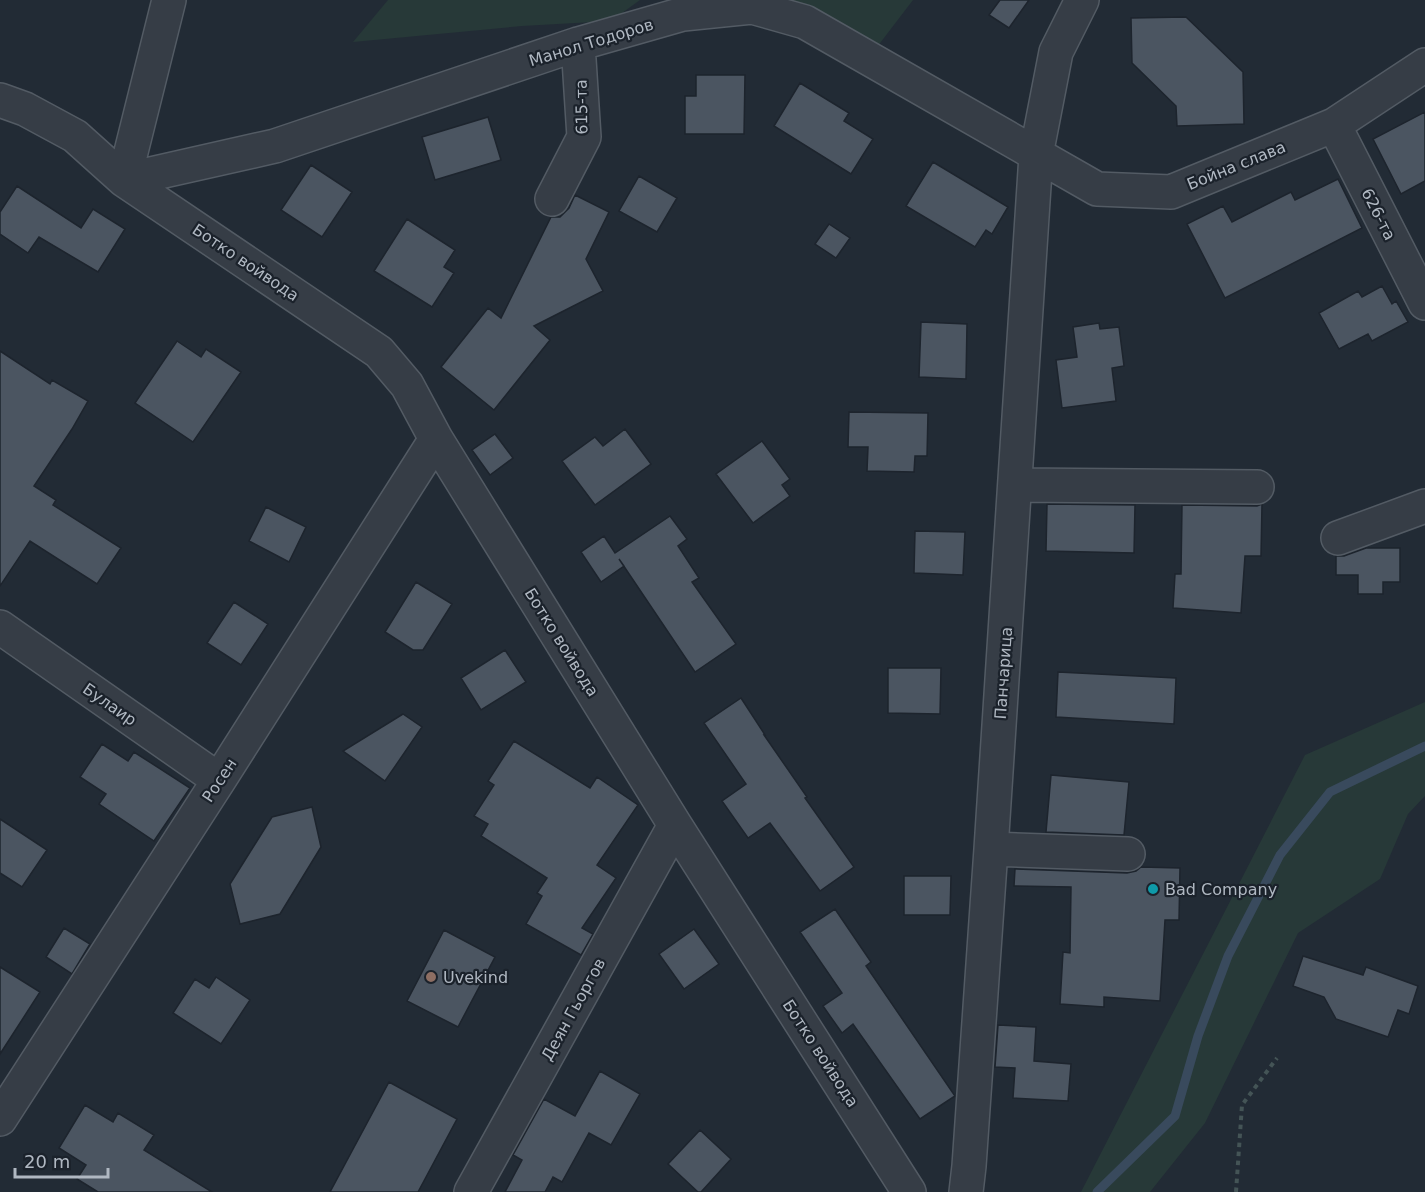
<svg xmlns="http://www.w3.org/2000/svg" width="1425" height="1192" font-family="'DejaVu Sans',sans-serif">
<rect width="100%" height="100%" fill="#222b35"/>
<!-- green -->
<path fill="#273938" d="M388,0H640L611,21L522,26L353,42Z
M776,0H913L874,51Z
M1425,702V796L1408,814L1380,879L1298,933L1205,1123L1150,1192H1081L1305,755Z"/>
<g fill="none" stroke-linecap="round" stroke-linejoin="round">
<!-- stream -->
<path stroke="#394a5d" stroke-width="9" d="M1097,1192L1175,1116L1198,1036L1228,956L1280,855L1330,792L1425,746"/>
</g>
<!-- building -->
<path fill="#4b5561" stroke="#1d242d" stroke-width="1.5" d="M1000,0H1029L1009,28L989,15Z
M1186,17L1243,72L1244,124L1177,126L1176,106L1132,63L1131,18Z
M696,75H745L744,134H685V96H696Z
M800,83L849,113L844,121L873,139L851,174L774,126Z
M1425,112V181L1401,194L1373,139Z
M488,117L501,160L435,180L422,137Z
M933,162L1008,207L992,234L986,230L975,247L906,206Z
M311,165L352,192L322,237L281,210Z
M639,176L677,198L657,232L619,211Z
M1338,179L1362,228L1225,298L1187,224L1223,206L1232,222L1291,192L1295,200Z
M17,186L81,228L93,209L125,229L98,272L39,237L28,253L0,234V212Z
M575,195L609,212L586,259L603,291L534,326L550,340L494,410L441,367L488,308L501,318L551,217H560L569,208Z
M407,219L455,250L444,267L454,273L432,307L374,271Z
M829,224L850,238L836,258L815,244Z
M1382,286L1392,304L1396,301L1408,322L1372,341L1368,334L1339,349L1319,313L1358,291L1362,297Z
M921,322L967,324L966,379L919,377Z
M1099,323L1100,329L1119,327L1124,366L1112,368L1116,401L1062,408L1056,360L1077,357L1073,327Z
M177,341L201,357L206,349L241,372L193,442L135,403Z
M0,351L50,384L52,380L88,401L72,429L34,486L56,500L53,505L121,548L97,584L30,541L0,586Z
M849,412L928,413L927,456H915L914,472L867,471L868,447H848Z
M625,429L651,464L595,505L562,461L595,437L603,446Z
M495,434L513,458L490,475L472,450Z
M762,441L790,479L782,485L790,496L753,523L716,474Z
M1047,504L1135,505L1134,553L1046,551Z
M1262,504L1261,556H1245L1241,613L1173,608L1175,574H1181L1182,505L1257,506Z
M266,507L306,527L289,562L249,541Z
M670,516L687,539L678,546L699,578L692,582L736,644L695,672L619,559L624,566L601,582L581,552L604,536L615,553Z
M915,531L965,532L963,575L914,573Z
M1366,548H1400V582H1383V594H1358V575H1336V556H1344Z
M416,582L452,604L423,650H413L385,632Z
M234,602L268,624L241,665L207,643Z
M505,650L526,682L481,710L461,678Z
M888,668H941L940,714L888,713Z
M1058,672L1176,678L1174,724L1056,717Z
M741,698L765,735H764L807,797L805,798L854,867L820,891L770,823L748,838L722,801L746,784L704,723Z
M403,714L422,727L385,781L343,751Z
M514,741L590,788L597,777L638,805L597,865L616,878L582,928L593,934L581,955L526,924L542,896L537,893L547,878L481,836L488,824L474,816L494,785L488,781Z
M102,744L128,761L134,752L190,788L154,841L99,804L106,794L80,777Z
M1051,775L1129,782L1124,835L1046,832Z
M312,807L321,847L280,914L240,924L230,884L272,817Z
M0,819L47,850L22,887L0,873Z
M1141,867L1180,868L1179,920H1165L1160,1001L1104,997V1007L1060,1004L1063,952L1070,953L1071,887L1014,886L1015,869L1127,873L1136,871Z
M904,876H951L950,915H904Z
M835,909L871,962L866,966L955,1096L920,1119L853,1024L842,1033L823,1006L842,993L800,932Z
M64,928L90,944L72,974L46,957Z
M694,929L719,964L684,989L659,954Z
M444,930L495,957L458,1027L407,1001Z
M1303,956L1363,975L1366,967L1418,986L1409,1014L1398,1010L1388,1037L1336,1019L1324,997L1293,986Z
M0,967L40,992L0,1054Z
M216,977L250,1000L221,1044L173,1013L195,979L209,988Z
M998,1025L1036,1027L1034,1061L1071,1064L1068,1101L1013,1098L1015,1068L995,1067Z
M600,1071L640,1094L611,1145L589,1133L562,1182L553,1177L545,1192H505L522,1160L513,1155L544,1099L575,1116Z
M389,1082L457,1119L418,1192H330Z
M85,1105L113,1122L118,1113L154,1135L144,1150L212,1192H98L77,1179L86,1165L59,1148Z
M700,1130L731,1159L701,1192H698L668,1164Z"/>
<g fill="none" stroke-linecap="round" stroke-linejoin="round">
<defs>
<path id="minor" d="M0,100L25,109L75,136L124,180L379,352L407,385L436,439L675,825L909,1192
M1334,125L1425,303
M124,180L275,146L578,44L683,14L752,7L805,22L1097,189L1171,192L1334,125L1425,65
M124,180L169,0
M552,199L584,137L578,44
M1015,485L1257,487
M1338,538L1425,506
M0,627L219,780
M991,849L1128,854
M0,1119L219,780L436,439
M471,1192L675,825
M966,1192L969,1166L991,849L1036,155L1056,52L1082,0"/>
</defs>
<!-- minor casing -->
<use href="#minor" stroke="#535b64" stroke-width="36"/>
<!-- path -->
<path stroke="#445456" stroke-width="4" stroke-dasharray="4.5 4.5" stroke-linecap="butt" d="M1236,1192L1242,1105L1277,1058"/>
<!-- minor -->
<use href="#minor" stroke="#363d46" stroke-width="33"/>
</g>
<!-- markers -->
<circle fill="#0f9aa8" stroke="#1b222b" stroke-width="2" cx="1153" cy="889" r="6"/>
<circle fill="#8d6e63" stroke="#1b222b" stroke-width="2" cx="431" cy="977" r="6"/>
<g text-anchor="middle" stroke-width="4.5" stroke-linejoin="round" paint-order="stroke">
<!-- street labels -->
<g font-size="16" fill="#b0b8c2" stroke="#1b222b">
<text transform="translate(591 42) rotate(-17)" y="6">Манол Тодоров</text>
<text transform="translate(581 107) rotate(-91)" y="6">615-та</text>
<text transform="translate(1236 165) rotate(-22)" y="6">Бойна слава</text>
<text transform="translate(1379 214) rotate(63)" y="6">626-та</text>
<text transform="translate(246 262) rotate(34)" y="6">Ботко войвода</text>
<text transform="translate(562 642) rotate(58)" y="6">Ботко войвода</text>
<text transform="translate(1003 673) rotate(-86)" y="6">Панчарица</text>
<text transform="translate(110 704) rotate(35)" y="6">Булаир</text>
<text transform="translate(219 780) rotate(-57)" y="6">Росен</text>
<text transform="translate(573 1009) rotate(-61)" y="6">Деян Гьоргов</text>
<text transform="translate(821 1053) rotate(57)" y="6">Ботко войвода</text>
</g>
<!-- poi labels -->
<g font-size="16" fill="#b0b8c2" stroke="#1b222b" text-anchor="start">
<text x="1165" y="895">Bad Company</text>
<text x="443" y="983">Uvekind</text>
</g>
</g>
<!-- scale -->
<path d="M15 1168v9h93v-9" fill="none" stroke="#b0b8c2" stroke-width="3"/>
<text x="24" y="1168" font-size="18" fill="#b0b8c2" stroke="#1b222b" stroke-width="4.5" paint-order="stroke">20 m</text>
</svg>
